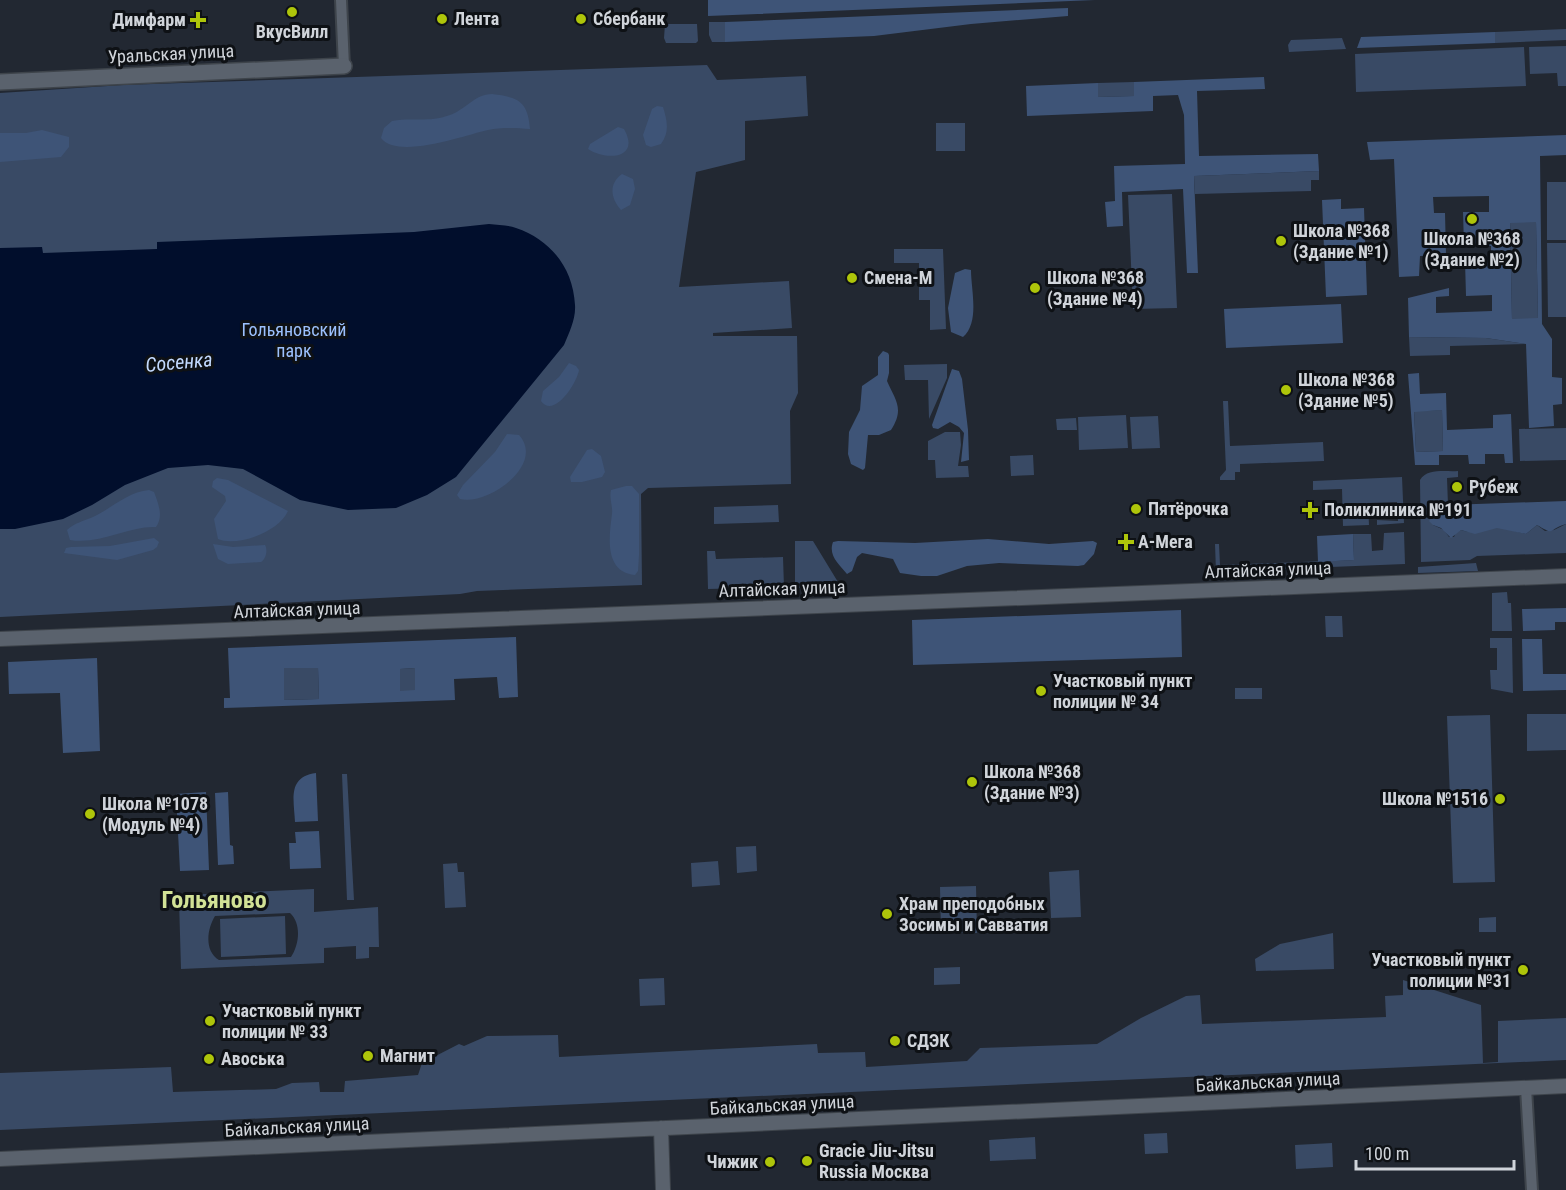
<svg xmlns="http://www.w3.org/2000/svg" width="1566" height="1190" font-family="'Roboto Condensed',sans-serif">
<rect width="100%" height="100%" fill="#222832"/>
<!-- green -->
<path fill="#394a65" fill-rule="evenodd" d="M709,22H725V42H712L709,35Z
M665,24H697L698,41L696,43H666L664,38Z
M1566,29V40L1495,43V32Z
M1342,38L1346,49L1289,52L1288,45L1291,40Z
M1566,46V86H1558L1557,73L1530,74L1529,47Z
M1524,47L1526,86L1356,92L1355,54Z
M707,65L717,80L806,76L808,116L745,121V160L696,172L679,287L789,281L792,328L713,333V336H797L798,393L790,411L791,484L648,488L641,494L642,585L477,591L460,594L0,617V93L123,85Z
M1134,82L1135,96L1098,97V83Z
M936,123H965V151H936Z
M1319,171V180H1311V191L1195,194L1194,176Z
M1547,182H1566V240H1547Z
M1172,194L1177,308L1133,309L1128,195Z
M1510,222H1536L1538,319H1512Z
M1566,243V317H1548L1547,243Z
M894,249H943L946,329L930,330V300H919V263H894Z
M1409,337L1486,338L1526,344L1450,346V355L1410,356Z
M947,364V378L929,419L928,380H905L904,365Z
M1223,401H1228L1230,446L1323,442L1324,461L1240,464V472H1235V480H1220V477L1226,470Z
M1442,410L1443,451L1416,452L1414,411Z
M1126,415L1128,448L1079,450L1078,417Z
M1158,416L1160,448L1132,449L1130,417Z
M1076,418L1077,430H1057L1056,419Z
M1566,428V460L1520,461L1519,429Z
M945,432H960L961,445L958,466H968L969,477L936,478L935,460H928V441Z
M1033,455L1034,475L1011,476L1010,456Z
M1458,471V477L1447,478L1448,505L1443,502L1438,506V514L1433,525L1444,530L1449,537H1454L1456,532L1461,530C1477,535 1481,529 1495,528C1505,527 1516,532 1526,534L1537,525L1545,531L1554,530L1566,524V553L1477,556L1470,560L1421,562L1420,480C1427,468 1445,472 1458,471Z
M1402,477L1404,523L1377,525V520L1398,521L1397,502L1368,503L1369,525L1343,526L1342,489L1313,490V481Z
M778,505L779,522L714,524V507Z
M1404,532L1405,564L1331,567V561L1354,560L1353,534H1371L1372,551L1383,550L1384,533Z
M795,541H813L841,587L795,588Z
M1215,544H1219L1220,565L1327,561V567L1216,572Z
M707,551H715L716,559L783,557L784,587L708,589Z
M1476,563L1478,571L1418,573V567Z
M1507,592L1508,603H1511L1512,631H1492V593Z
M1325,616H1342L1343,637H1326Z
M1490,638H1512L1513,693L1491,689L1490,670H1497V648H1490Z
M318,667L319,699L284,700L283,668Z
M415,668L416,691H400V669Z
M1235,688H1262V699H1235Z
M1527,714H1566V750L1527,751Z
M1490,715L1495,882L1453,883L1447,716Z
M342,774H347L354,900H347Z
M756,846L757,871L737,873L736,847Z
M718,861L720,885L692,887L691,863Z
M457,863L458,872H464L466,907L445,908L443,864Z
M1079,870L1081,917L1051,918L1049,872Z
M976,886L977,933H941L940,887Z
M314,889V912L378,907L379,947H369V958L356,959V946L324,948V963L181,969L179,900L182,895ZM290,913C302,924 299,945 291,957L219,960C204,951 207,929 215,916Z
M285,916L286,954L221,957L220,919Z
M1496,917V932H1479V918Z
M1333,933L1334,969L1256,971L1255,959L1280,944Z
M960,967V984L934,985V968Z
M664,978L665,1005L640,1006L639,979Z
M1403,980L1481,1005L1483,1063L1498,1062V1021L1566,1018V1060L0,1130V1073L171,1067L173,1092L276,1089L292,1083L319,1082L320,1092H344L345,1081L418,1075L422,1063L459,1044L464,1046L487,1036L558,1035L559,1057L817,1044L818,1053L865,1052L866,1067L967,1061L980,1048L1097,1044L1141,1018L1186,996L1200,995L1202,1024L1386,1017L1385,996L1403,995Z
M1167,1133L1168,1153L1145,1154L1144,1134Z
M1035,1137L1036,1159L990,1161L989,1140Z
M1332,1143L1333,1167L1296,1169L1295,1145Z"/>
<!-- forest -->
<path fill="#3e5477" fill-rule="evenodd" d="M708,0H1095L708,16Z
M1068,8V16L971,24L874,36L725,42V22Z
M1495,32V43L1357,48L1361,37Z
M1264,77L1265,89L1197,91L1199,156L1318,154L1319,171L1194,176L1198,273H1187L1183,189L1122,192L1123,226L1107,227L1105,202L1115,201L1114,166L1185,164L1184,115L1178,95L1153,96V111L1027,116L1026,86L1098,83V97L1134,96V82Z
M492,94C518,97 528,101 530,129C517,128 502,127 488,130C465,135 398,160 381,138L384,128L392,121C412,117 428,123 450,115C465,110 475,94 492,94Z
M657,106L663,107C667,120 670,132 661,144L651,147L646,145L643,135L652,109Z
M618,127L624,129C641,159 606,161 588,149L590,144Z
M42,130L69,137V147L61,157L0,162V133H26Z
M1566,135V155L1540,156L1542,324L1552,339V377L1562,378V404L1553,405L1554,426L1529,428L1526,344L1486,338L1409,337L1408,298L1449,288V296L1436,297V313L1492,311V295L1466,296L1465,261L1491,260V246H1464L1463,212H1489V196L1433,197L1434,213H1445L1446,255L1420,256L1419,276L1399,277L1394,159L1370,160L1367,142ZM1536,222L1538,318L1512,319L1510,223Z
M622,174L633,179L635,189L630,205L621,210C611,199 608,184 622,174Z
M1341,199V209L1364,208L1367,295L1326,297L1322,200Z
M965,269L971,270C971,290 980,322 963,337L951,332L948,308L955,273Z
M1341,304L1343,343L1226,348L1224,309Z
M883,351L888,353L889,355V373L887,381C895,400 905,408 891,430L879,435H868L865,468L863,470L851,464L848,454L849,432L860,410L862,386L878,375V357Z
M569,363L576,366L579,370C577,383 554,419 541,401L543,391L559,377Z
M952,369L959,371L962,379L968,430L969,460L961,462L964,433L959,427L950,422L938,429L933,428L932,425Z
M1419,373L1420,394L1446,393L1447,430L1493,428V415L1511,414L1513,463H1505L1504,454H1485V464H1469L1468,455H1439V465H1415L1408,374ZM1442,410L1443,451L1416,452L1414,412Z
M507,434L519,435C546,465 487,506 460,499L457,495L463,485L495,452Z
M592,449L601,456L605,472L602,477L582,482H571L570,477L587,450Z
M217,478L228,480L288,511C279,532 237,547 218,539L214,519L226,501L225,496L212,487L213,481Z
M626,486H632L639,494V555L638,571L635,575C604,572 609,537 612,514C613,506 609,499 611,490Z
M149,490L154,492C158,503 164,516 156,527C127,526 100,545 70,540L67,530C75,523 83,521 93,517C111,509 127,492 149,490Z
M1566,501V524C1547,529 1557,537 1537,525L1526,534L1497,528L1475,534L1461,530L1451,538L1441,528L1433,525L1429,521L1433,515L1438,514L1439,503L1442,502L1448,505Z
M1353,534L1354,560L1318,562L1317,536Z
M154,538L159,542L157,547L153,550L117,560L64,553L66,548L71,547L110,546Z
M988,539L1049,544L1093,541L1097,543L1094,554L1084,565L1078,566L999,563L967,566L937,576H921L900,573L893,559L862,553L857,557L852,571L847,574C839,564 828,556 833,542L838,541L915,543Z
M213,544L233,547L265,545C268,550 266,559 261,562L228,564L218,559Z
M1566,608V622H1555V630L1523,631L1522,609Z
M1181,610L1182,657L913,665L912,620Z
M516,637L518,697L499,698L497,677L454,679L455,700L224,708V698H230L228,648ZM284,668H318L319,699L284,700ZM415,668V690L400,691V669Z
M1522,639H1542L1543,674H1566V690L1523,691Z
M97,658L100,751L63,753L60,693L9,694L8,662Z
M316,773L318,821L295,822C294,800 287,777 316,773Z
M206,792L209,870L180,871L176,794Z
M228,792L230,845L233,846L234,864L218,865L215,793Z
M319,831L321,868L290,869L289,843H296L295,832Z"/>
<!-- water -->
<path fill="#010e2c" d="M489,224C498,225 508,225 516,228C551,240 573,268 575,305C576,319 569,333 564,345L456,477L427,495L396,508L348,510L300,500L243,469L208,465L168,468L125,485L92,505L63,519L15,529H0V248L42,247L43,253L157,249V242L414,232Z"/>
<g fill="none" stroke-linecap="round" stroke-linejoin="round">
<defs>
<path id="minor" d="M341,0L344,66
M1526,1088L1532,1190"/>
<path id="tertiary" d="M0,639L1566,576
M661,1128L663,1190
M0,1159L1566,1086"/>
<path id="secondary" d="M0,82L344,66"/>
</defs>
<!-- minor casing -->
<use href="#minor" stroke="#3e444b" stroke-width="14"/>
<!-- tertiary casing -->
<use href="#tertiary" stroke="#3e444b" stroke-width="16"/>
<!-- secondary casing -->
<use href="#secondary" stroke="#3e444b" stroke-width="18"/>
<!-- minor -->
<use href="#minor" stroke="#5a626d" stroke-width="10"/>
<!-- tertiary -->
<use href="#tertiary" stroke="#5a626d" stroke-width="14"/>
<!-- secondary -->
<use href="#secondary" stroke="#5a626d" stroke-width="15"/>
</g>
<!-- markers -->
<g fill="#aec50a" stroke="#0e1115" stroke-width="2">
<circle cx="292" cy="12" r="6"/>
<circle cx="442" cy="19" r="6"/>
<circle cx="581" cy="19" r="6"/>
<path d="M195 11h6v6h6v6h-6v6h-6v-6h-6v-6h6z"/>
<circle cx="1472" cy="219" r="6"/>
<circle cx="1281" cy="241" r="6"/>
<circle cx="852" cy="278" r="6"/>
<circle cx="1035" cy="288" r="6"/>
<circle cx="1286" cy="390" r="6"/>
<circle cx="1457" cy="487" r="6"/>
<circle cx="1136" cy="509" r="6"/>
<path d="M1307 501h6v6h6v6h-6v6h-6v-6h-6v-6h6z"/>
<path d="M1123 533h6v6h6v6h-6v6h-6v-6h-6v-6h6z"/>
<circle cx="1041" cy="691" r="6"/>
<circle cx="972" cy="782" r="6"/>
<circle cx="1500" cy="799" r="6"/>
<circle cx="90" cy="814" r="6"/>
<circle cx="887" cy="914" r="6"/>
<circle cx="1523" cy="970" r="6"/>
<circle cx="210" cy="1021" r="6"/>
<circle cx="895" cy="1041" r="6"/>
<circle cx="368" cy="1056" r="6"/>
<circle cx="209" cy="1059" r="6"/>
<circle cx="807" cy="1161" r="6"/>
<circle cx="770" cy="1162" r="6"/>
</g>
<g text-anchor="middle" stroke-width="6" stroke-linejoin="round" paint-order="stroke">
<!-- poi labels -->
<g font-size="18" font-weight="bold" fill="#d0d4da" stroke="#0e1115" text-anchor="start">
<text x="454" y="25">Лента</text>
<text x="593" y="25">Сбербанк</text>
<text x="186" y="26" text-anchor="end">Димфарм</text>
<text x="292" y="38" text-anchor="middle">ВкусВилл</text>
<text x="1293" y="237">Школа №368<tspan x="1293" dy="21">(Здание №1)</tspan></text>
<text x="1472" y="245" text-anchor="middle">Школа №368<tspan x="1472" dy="21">(Здание №2)</tspan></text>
<text x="864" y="284">Смена-М</text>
<text x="1047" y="284">Школа №368<tspan x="1047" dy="21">(Здание №4)</tspan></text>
<text x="1298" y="386">Школа №368<tspan x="1298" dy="21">(Здание №5)</tspan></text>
<text x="1469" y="493">Рубеж</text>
<text x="1148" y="515">Пятёрочка</text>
<text x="1324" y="516">Поликлиника №191</text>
<text x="1138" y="548">А-Мега</text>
<text x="1053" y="687">Участковый пункт<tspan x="1053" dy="21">полиции № 34</tspan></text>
<text x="984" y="778">Школа №368<tspan x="984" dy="21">(Здание №3)</tspan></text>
<text x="1488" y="805" text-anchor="end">Школа №1516</text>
<text x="102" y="810">Школа №1078<tspan x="102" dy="21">(Модуль №4)</tspan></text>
<text x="899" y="910">Храм преподобных<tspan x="899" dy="21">Зосимы и Савватия</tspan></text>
<text x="1511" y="966" text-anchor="end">Участковый пункт<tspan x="1511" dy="21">полиции №31</tspan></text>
<text x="222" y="1017">Участковый пункт<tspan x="222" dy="21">полиции № 33</tspan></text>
<text x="907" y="1047">СДЭК</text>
<text x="380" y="1062">Магнит</text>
<text x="221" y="1065">Авоська</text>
<text x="819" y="1157">Gracie Jiu-Jitsu<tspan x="819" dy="21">Russia Москва</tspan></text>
<text x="758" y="1168" text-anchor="end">Чижик</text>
</g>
<!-- street labels -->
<g font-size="18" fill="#d0d4da" stroke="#0e1115">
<text transform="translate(171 54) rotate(-3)" y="6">Уральская улица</text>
<text transform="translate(1268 570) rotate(-2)" y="6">Алтайская улица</text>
<text transform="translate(782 589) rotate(-2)" y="6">Алтайская улица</text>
<text transform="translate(297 610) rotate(-2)" y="6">Алтайская улица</text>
<text transform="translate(1268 1082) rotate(-3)" y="6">Байкальская улица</text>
<text transform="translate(782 1105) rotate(-3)" y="6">Байкальская улица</text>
<text transform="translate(297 1127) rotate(-3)" y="6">Байкальская улица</text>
</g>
<!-- park labels -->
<g font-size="18" fill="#9cc1fd" stroke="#0e1115">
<text x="294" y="336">Гольяновcкий<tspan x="294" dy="21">парк</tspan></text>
</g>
<!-- water labels -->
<g font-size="20" font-style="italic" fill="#c3daff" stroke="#0e1115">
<text transform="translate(179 362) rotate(-5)" y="7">Сосенка</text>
</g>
<!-- district labels -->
<g font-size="24" font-weight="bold" fill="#d2e296" stroke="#0e1115">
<text x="214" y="908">Гольяново</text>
</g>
</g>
<!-- scale -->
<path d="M1356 1160v9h158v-9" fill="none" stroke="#d0d4da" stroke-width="3"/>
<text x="1365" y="1160" font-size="18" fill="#d0d4da" stroke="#0e1115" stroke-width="4.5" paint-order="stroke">100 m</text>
</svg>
